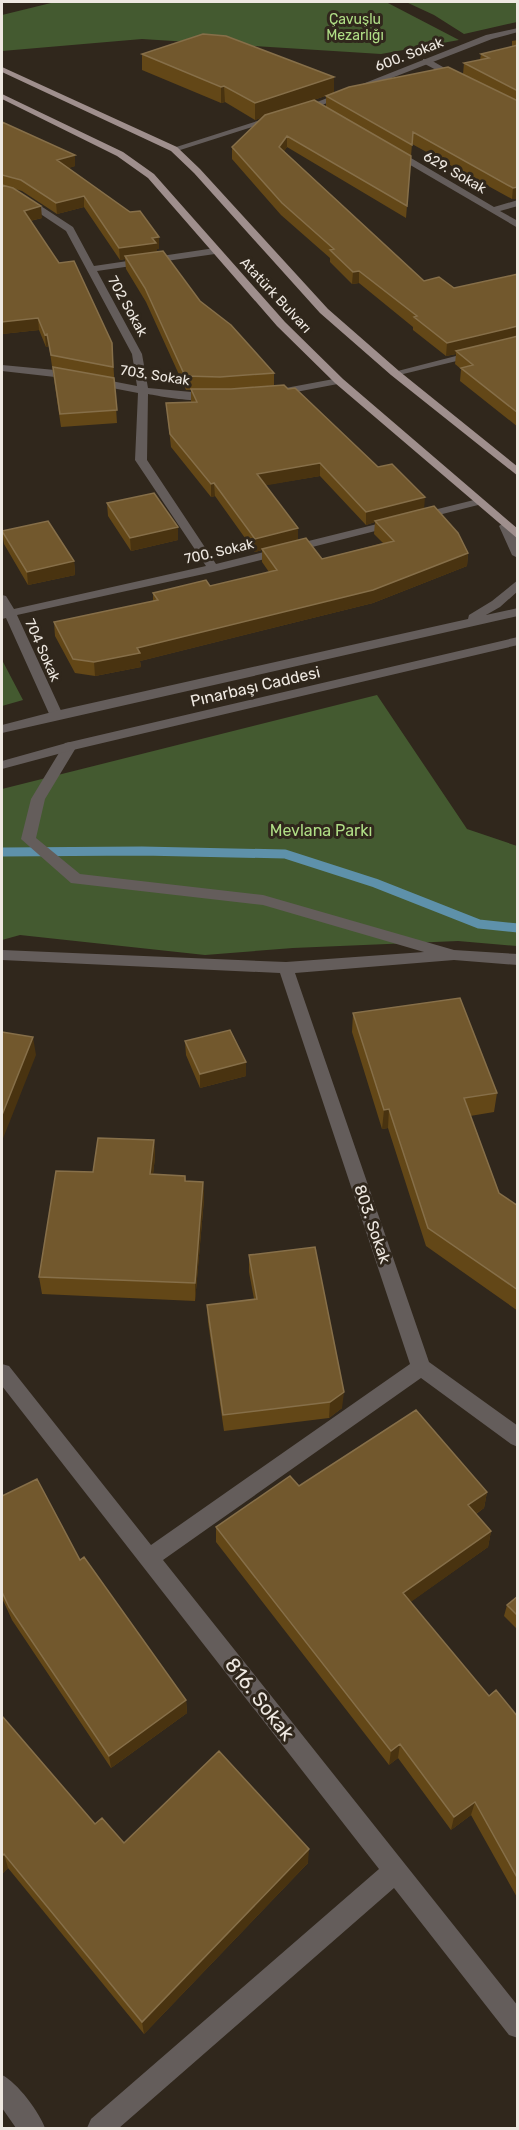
<svg xmlns="http://www.w3.org/2000/svg" width="519" height="2130" font-family="Rubik,sans-serif">
<rect width="100%" height="100%" fill="#30271c"/>
<!-- green -->
<path fill="#445a30" d="M55,2H386L459,40L381,54L142,39L2,51V15Z
M406,2H517V22L464,34L434,15Z
M2,660L23,700L2,706Z
M377,695L467,829L517,846V946L458,941L293,948L205,955L20,935L2,940V789Z"/>
<g fill="none" stroke-linecap="round" stroke-linejoin="round">
<!-- stream -->
<path stroke="#5e91aa" stroke-width="9" d="M2,852L142,851L285,854L375,883L479,924L518,928"/>
<!-- minor -->
<path fill="#645d5b" fill-rule="evenodd" d="M423,59H429L462,78L455,80L423,63Z
M388,148H394L494,207L518,200V206L500,211L518,221V228L388,152Z
M2,188L21,193L73,227L94,266L215,248L220,251L215,254L97,271L142,354L148,388L214,394L219,397C208,405 163,397 148,394L147,460L216,564L478,499L484,502L482,504L213,572L17,615L63,715L61,718H51L6,618L2,619V595L6,596L14,609L206,566L135,460L138,393L55,377L2,371V365L55,370L137,386L132,354L66,231L15,197L2,194Z
M518,340V346L395,376L390,373Z
M339,378L343,379V383L275,396L270,393L275,390Z
M70,742L77,746L45,799L36,838L80,874L263,895L454,950L518,954V965L454,960L295,973L429,1362L518,1426V1447L511,1444L421,1378L163,1560L518,2006V2038L509,2035L394,1888L119,2128H87L91,2119L379,1869L2,1386V1364L9,1366L151,1545L410,1364L280,973L2,960V950L286,962L424,952L263,905L71,883L21,839L31,799L65,743Z
M2,2075C17,2082 40,2113 45,2128H16L2,2108Z"/>
<!-- tertiary -->
<path fill="#645d5b" fill-rule="evenodd" d="M518,28V32L492,39L304,112L297,110L486,35Z
M273,116L280,118L177,151L170,149Z
M505,522C518,527 518,546 518,558L512,555L499,526Z
M518,580V591L500,607L486,615L518,608V616L2,733V725L56,711L468,619L469,615L492,601Z
M518,637V645L73,750L2,769V761L70,742Z"/>
<!-- primary -->
<path fill="#9f8f8d" fill-rule="evenodd" d="M2,67L177,147L200,169L328,309L399,371L518,467V476L391,375L320,313L194,173L171,151L2,72Z
M2,94L123,152L154,174L285,322L343,379L518,529V539L335,383L277,326L148,178L117,156L2,99Z"/>
</g>
<!-- wall -->
<path fill="#634717" fill-rule="evenodd" d="M518,40V199H512L412,144L406,218L287,147L284,151L424,281L454,288L518,274V427L460,381L461,369L455,364L456,354L446,356L413,330V327L359,283L352,284L330,262V258L281,215L232,159V147L263,117L255,120L225,102L221,103L142,70V54L334,77V93L296,106L326,107V96L463,74L464,63L480,60L481,54L512,47V41Z
M2,122L75,166L68,168L159,237V249H157V252L200,301L274,373V386L288,389L424,508L468,553L467,566L373,603L140,661L141,667L95,676L75,673L55,636L54,622L153,601V593L210,586L269,572L262,562V550L255,552L215,496L211,497L171,447L166,403L191,402V390H186L146,302L126,269L125,259L120,260L84,207L57,214L22,191L15,189L42,218L30,221L112,343L117,423L61,427L49,346L46,347L39,330L2,334ZM320,476L366,525L375,522L374,534L383,543L322,559L298,540V528L265,485Z
M107,503L178,540L131,551L108,516Z
M2,531L74,561L75,575L28,585L4,544Z
M353,1013L497,1093L494,1112L470,1116L499,1193L518,1206V1311L426,1246L388,1128L382,1129L352,1032Z
M185,1041L246,1062V1076L200,1088L186,1055Z
M154,1140L155,1157L153,1174L185,1176L186,1181L203,1182L204,1199L195,1301L42,1294L39,1277L93,1172Z
M249,1255L342,1408L329,1418L224,1431L208,1322L207,1305L254,1299L249,1272Z
M299,1486L487,1492L484,1508L476,1514L491,1531L488,1547L410,1602L489,1696L518,1717V1899L471,1815L451,1830L398,1758L389,1765L216,1542V1527Z
M2,1496L80,1560L186,1700L187,1713L111,1768L12,1620L2,1598Z
M518,1596V1630L504,1616L507,1605Z
M2,1716L95,1824L124,1843L308,1863L144,2034L8,1868L2,1874Z"/>
<!-- shaded-wall -->
<path fill="#493310" d="M334,77V93L255,120V103Z
M224,86L225,102L221,103V87Z
M287,136V147L279,158V147Z
M75,155V166L58,172L57,160Z
M518,187V199H512L513,188Z
M84,196V207L57,214L56,203Z
M41,206L42,218L25,222L24,211Z
M159,237V249H157V255L125,256V259L120,260L119,248L152,238Z
M359,271V283L352,284L353,272Z
M38,318L39,330L2,334V322Z
M518,326V339L456,351V354L446,356L447,343Z
M47,334L49,346L46,347L45,335Z
M320,463V476L257,487V474Z
M214,483L215,496L211,497V484Z
M425,497L424,510L375,521V522L366,525V512Z
M178,527V540L131,551L130,538Z
M298,528V541L262,549V550L255,552V539Z
M468,553L467,566L373,603L140,661L141,667L95,676L94,662L137,648Z
M74,561L75,575L28,585L27,572Z
M33,1037L36,1055L2,1141V1115Z
M246,1062V1076L200,1088V1074Z
M389,1109L388,1128L382,1129L384,1110Z
M154,1140L155,1157L151,1192L150,1174Z
M203,1182L204,1199L195,1301V1283Z
M344,1392L342,1408L329,1418L330,1402Z
M487,1492L484,1508L465,1521L468,1505Z
M491,1531L488,1547L401,1609L403,1593Z
M186,1700L187,1713L111,1768L109,1756Z
M400,1744L398,1758L389,1765L391,1751Z
M475,1802L471,1815L451,1830L454,1817Z
M309,1849L308,1863L144,2034L142,2022Z
M4,1854L8,1868L2,1874V1856Z"/>
<!-- building -->
<path fill="#72582d" stroke="#866f49" stroke-width="1.5" d="M203,34L226,36L334,77L255,103L224,86L221,87L142,54Z
M518,45V91L464,63L489,58L481,54Z
M448,67L518,101V187L513,188L413,132L412,145L326,96L349,87Z
M314,100L411,156L407,206L287,136L279,147L424,281L439,277L454,288L518,274V326L447,343L414,317L417,316L359,271L353,272L330,250L334,249L282,203L232,147L265,115Z
M2,122L75,155L57,160L130,212L140,211L159,237L152,238L156,243L119,248L84,196L56,203L21,180L2,175Z
M2,185L13,188L41,206L24,211L59,263L74,261L112,343L113,367L51,355L47,334L45,335L38,318L2,322Z
M163,251L200,301L231,325L274,373L220,377L185,376L145,288L125,256Z
M518,336V413L461,368L473,365L456,351Z
M53,367L114,378L117,410L60,414Z
M284,385L288,389L295,388L378,467L392,464L425,497L366,512L320,463L257,474L298,528L255,539L214,483L211,484L170,434L166,403L197,402L191,389H231Z
M154,493L178,527L130,538L107,503Z
M434,506L458,533L468,553L373,590L137,648L140,653L94,662L73,659L54,622L158,600L153,593L206,580L210,586L277,570L262,549L306,538L322,559L394,541L375,521Z
M48,521L74,561L27,572L2,531Z
M460,998L497,1093L464,1098L499,1193L518,1206V1290L428,1228L389,1109L384,1110L353,1013Z
M230,1030L246,1062L200,1074L185,1041Z
M2,1032L33,1037L2,1115Z
M98,1138L154,1140L150,1174L185,1176V1181L203,1182L195,1283L39,1277L56,1171L93,1172Z
M315,1247L344,1392L330,1402L223,1415L207,1305L257,1299L249,1255Z
M416,1410L487,1492L468,1505L491,1531L403,1593L489,1696L496,1690L518,1717V1879L475,1802L454,1817L400,1744L391,1751L216,1527L290,1476L299,1486Z
M37,1479L80,1560L84,1557L186,1700L109,1756L9,1607L2,1592V1496Z
M518,1596V1616L507,1605Z
M2,1716L95,1824L102,1818L124,1843L219,1751L309,1849L142,2022L4,1854L2,1856Z"/>
<g text-anchor="middle" stroke-width="6" stroke-linejoin="round" paint-order="stroke">
<!-- far-park labels -->
<g font-size="14" fill="#b0de86" stroke="#30271c">
<text x="355" y="24">Çavuşlu<tspan x="355" dy="16">Mezarlığı</tspan></text>
</g>
<!-- far-street labels -->
<g font-size="14" fill="#eee8e1" stroke="#30271c">
<text transform="translate(409 54) rotate(-21)" y="5">600. Sokak</text>
<text transform="translate(455 172) rotate(30)" y="5">629. Sokak</text>
<text transform="translate(276 295) rotate(47)" y="5">Atatürk Bulvarı</text>
<text transform="translate(128 306) rotate(61)" y="5">702 Sokak</text>
<text transform="translate(155 375) rotate(9)" y="5">703. Sokak</text>
<text transform="translate(219 551) rotate(-13)" y="5">700. Sokak</text>
<text transform="translate(43 650) rotate(66)" y="5">704 Sokak</text>
</g>
<!-- street labels -->
<g font-size="16" fill="#eee8e1" stroke="#30271c">
<text transform="translate(255 686) rotate(-13)" y="6">Pınarbaşı Caddesi</text>
<text transform="translate(373 1224) rotate(71)" y="6">803. Sokak</text>
</g>
<!-- park labels -->
<g font-size="16" fill="#b0de86" stroke="#30271c">
<text x="321" y="836">Mevlana Parkı</text>
</g>
<!-- near-street labels -->
<g font-size="20" fill="#eee8e1" stroke="#30271c">
<text transform="translate(260 1699) rotate(52)" y="7">816. Sokak</text>
</g>
</g>
<!-- border -->
<rect width="519" height="2130" fill="none" stroke="#eee8e1" stroke-width="6"/>
</svg>
